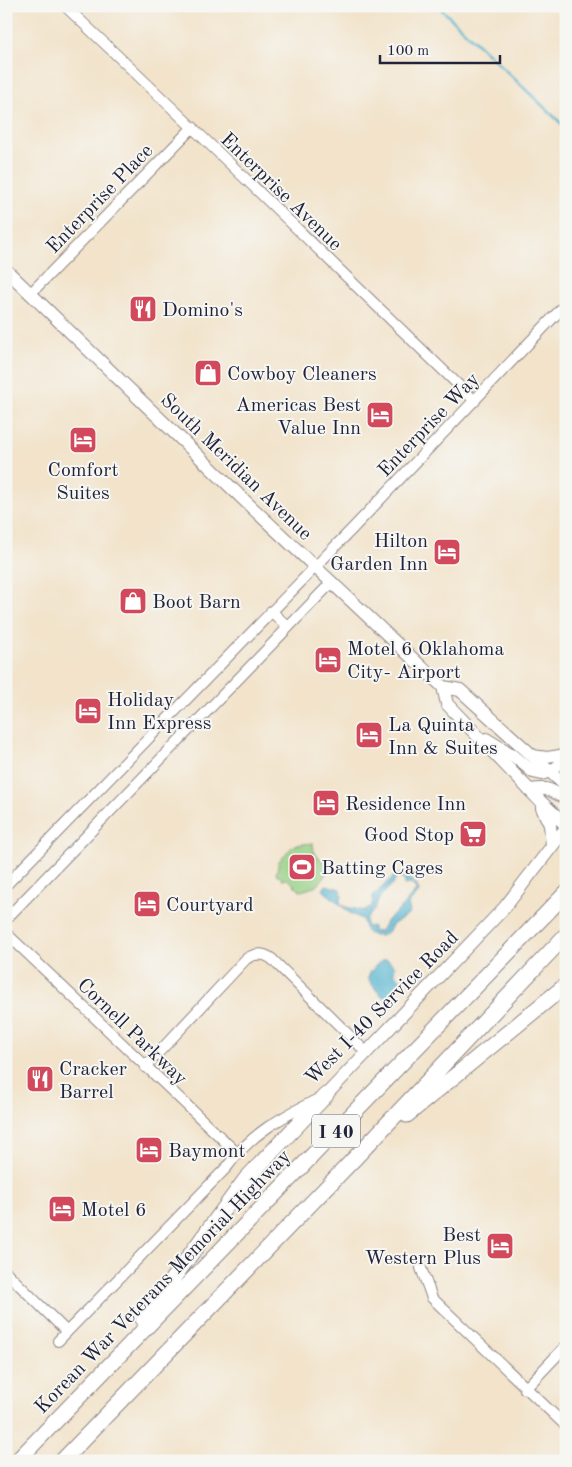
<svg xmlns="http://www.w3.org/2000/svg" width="572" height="1467" font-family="'Old Standard TT',serif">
<rect width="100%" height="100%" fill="#f6f6f2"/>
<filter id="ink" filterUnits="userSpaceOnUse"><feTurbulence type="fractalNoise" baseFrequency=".02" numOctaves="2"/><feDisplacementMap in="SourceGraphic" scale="10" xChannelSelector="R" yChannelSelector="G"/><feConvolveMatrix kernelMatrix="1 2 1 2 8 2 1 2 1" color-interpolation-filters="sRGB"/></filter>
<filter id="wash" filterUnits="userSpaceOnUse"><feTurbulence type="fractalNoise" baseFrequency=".0096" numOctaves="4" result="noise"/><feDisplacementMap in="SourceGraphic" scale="20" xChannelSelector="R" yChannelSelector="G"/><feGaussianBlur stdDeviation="1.12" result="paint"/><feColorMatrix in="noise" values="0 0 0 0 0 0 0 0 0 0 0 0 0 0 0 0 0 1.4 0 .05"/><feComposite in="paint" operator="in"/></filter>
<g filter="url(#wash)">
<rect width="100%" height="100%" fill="#f2e3ca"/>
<!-- green -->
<path fill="#94ce82" stroke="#5b785e" d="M313,843L314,852L326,864C329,880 314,889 300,891L288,879L282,880L281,877L276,874L279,861L294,845Z"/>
<!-- water -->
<path fill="#4eb1cd" stroke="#386a84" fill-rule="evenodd" d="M396,874C405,875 418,882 419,892L408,904L410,911L408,915L392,925L389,931L381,936C362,934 368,933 362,919L351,914L323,890L326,885L341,889L342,895L340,902C346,909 348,907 356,909C366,911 363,912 372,906L373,896ZM396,877L405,880L404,885L411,884L416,888V891L397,912L387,920L381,931L373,932V927L371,925L370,927H367L366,920L374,910L380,897L393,884Z
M386,959L395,966L394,973L402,981L390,996L387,998L381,996L368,979C369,971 379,961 386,959Z"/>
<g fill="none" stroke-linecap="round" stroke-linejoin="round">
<!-- stream -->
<path stroke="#4eb1cd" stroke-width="2.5" d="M438,6L566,128"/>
</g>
</g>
<g filter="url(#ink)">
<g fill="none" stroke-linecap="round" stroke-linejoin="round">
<defs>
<path id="minor" d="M65,6C203,136 338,269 475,401
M30,294L193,127
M271,611L288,627
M533,755L547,757L566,754
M550,771L566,759
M6,885L354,527L566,304
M6,919L332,582
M6,933L237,1153
M145,1067L246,959C255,953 264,953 272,959L366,1052
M421,1268L432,1298L566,1426
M6,1272L67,1332
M58,1341L227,1167C250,1134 282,1117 316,1100
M525,1389L566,1346"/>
<path id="major" d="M6,270L245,501L443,687L460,690L566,786
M443,687L447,704L540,801L566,825
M486,739L514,756L533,772L542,774L550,771
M529,790C552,787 547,790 566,798
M542,808L550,825L552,846
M326,1095L505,907L566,828"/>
<path id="highway" d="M407,1115L566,985
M143,1319L246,1179L326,1095
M17,1461L566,893
M62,1461L354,1159L566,935"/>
</defs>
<!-- minor casing -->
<use href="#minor" stroke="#8a8282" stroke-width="12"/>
<!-- major casing -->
<use href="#major" stroke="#8a8282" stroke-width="14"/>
<!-- highway casing -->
<use href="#highway" stroke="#8a8282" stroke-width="17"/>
<!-- minor -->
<use href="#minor" stroke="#fff" stroke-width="10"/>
<!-- major -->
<use href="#major" stroke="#fff" stroke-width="12"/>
<!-- highway -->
<use href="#highway" stroke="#fff" stroke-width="15"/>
</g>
</g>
<!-- icons -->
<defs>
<symbol id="restaurant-square" viewBox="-11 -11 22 22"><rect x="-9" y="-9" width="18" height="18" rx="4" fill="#d1495b" stroke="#f6f6f2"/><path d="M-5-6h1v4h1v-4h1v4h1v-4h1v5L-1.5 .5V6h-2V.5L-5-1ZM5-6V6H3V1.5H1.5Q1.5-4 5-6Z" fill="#fff"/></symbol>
<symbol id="shop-square" viewBox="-11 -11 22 22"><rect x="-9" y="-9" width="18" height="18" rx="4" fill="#d1495b" stroke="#f6f6f2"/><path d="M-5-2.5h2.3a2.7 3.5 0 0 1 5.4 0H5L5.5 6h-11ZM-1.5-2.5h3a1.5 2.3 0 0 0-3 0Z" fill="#fff"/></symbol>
<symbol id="hotel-square" viewBox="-11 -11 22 22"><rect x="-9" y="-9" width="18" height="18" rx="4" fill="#d1495b" stroke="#f6f6f2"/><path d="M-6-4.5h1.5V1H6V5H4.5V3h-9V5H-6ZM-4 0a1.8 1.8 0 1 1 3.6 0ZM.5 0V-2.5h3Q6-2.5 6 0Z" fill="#fff"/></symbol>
<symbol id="supermarket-square" viewBox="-11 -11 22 22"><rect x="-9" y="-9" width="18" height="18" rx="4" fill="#d1495b" stroke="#f6f6f2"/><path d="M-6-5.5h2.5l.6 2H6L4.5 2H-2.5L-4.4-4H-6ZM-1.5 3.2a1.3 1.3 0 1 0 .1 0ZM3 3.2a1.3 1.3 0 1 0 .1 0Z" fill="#fff"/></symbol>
<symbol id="stadium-square" viewBox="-11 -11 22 22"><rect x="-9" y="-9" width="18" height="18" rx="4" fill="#d1495b" stroke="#f6f6f2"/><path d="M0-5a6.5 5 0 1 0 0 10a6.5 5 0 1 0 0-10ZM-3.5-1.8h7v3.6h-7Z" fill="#fff"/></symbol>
</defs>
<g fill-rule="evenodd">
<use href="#restaurant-square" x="127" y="293" width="32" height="32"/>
<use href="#shop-square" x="192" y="357" width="32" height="32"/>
<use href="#hotel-square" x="364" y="399" width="32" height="32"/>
<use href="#hotel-square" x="67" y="424" width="32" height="32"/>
<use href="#hotel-square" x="431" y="536" width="32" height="32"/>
<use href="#shop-square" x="117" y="585" width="32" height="32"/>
<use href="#hotel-square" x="312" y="644" width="32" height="32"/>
<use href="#hotel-square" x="72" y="695" width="32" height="32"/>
<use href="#hotel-square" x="353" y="719" width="32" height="32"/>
<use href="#hotel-square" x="310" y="787" width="32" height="32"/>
<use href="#supermarket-square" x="457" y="818" width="32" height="32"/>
<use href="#stadium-square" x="286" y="851" width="32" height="32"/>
<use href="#hotel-square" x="131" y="888" width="32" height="32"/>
<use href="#restaurant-square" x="24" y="1063" width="32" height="32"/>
<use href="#hotel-square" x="133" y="1134" width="32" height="32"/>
<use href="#hotel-square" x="46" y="1193" width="32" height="32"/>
<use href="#hotel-square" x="484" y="1230" width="32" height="32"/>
</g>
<g text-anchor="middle" stroke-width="4" stroke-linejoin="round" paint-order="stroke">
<!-- shield labels -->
<rect fill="#f6f6f2" stroke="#626272" stroke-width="1" x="312" y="1114.5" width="48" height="33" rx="4"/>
<g font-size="19" font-weight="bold" fill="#22223b">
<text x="336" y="1138">I 40</text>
</g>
<!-- street labels -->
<g font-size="20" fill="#22223b" stroke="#f6f6f2">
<text transform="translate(282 191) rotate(44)" y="7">Enterprise Avenue</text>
<text transform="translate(99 198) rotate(-46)" y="7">Enterprise Place</text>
<text transform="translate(428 424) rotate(-46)" y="7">Enterprise Way</text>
<text transform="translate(237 466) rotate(44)" y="7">South Meridian Avenue</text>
<text transform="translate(381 1007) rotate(-45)" y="7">West I-40 Service Road</text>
<text transform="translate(133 1031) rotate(44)" y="7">Cornell Parkway</text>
<text transform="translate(162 1281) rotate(-46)" y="7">Korean War Veterans Memorial Highway</text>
</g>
<!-- poi labels -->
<g font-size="20" fill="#22223b" stroke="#f6f6f2" text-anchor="start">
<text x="162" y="316">Domino's</text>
<text x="227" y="380">Cowboy Cleaners</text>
<text x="361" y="411" text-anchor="end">Americas Best<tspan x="361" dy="23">Value Inn</tspan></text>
<text x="83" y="476" text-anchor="middle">Comfort<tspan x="83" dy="23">Suites</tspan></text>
<text x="428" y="547" text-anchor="end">Hilton<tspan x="428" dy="23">Garden Inn</tspan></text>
<text x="152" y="608">Boot Barn</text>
<text x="347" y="655">Motel 6 Oklahoma<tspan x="347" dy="23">City- Airport</tspan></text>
<text x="107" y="706">Holiday<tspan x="107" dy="23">Inn Express</tspan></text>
<text x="388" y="731">La Quinta<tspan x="388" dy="23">Inn &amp; Suites</tspan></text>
<text x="345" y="810">Residence Inn</text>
<text x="454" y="841" text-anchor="end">Good Stop</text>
<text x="321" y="874">Batting Cages</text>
<text x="166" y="911">Courtyard</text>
<text x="59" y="1075">Cracker<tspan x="59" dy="23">Barrel</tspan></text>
<text x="168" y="1157">Baymont</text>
<text x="81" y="1216">Motel 6</text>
<text x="481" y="1241" text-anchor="end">Best<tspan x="481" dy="23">Western Plus</tspan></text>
</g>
</g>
<!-- margin -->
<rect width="572" height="1467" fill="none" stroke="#f6f6f2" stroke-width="25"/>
<!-- scale -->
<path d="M380 55v8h120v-8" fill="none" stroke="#22223b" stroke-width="2.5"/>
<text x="387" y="55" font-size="15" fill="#22223b" stroke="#f6f6f2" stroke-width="4" paint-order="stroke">100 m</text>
</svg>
